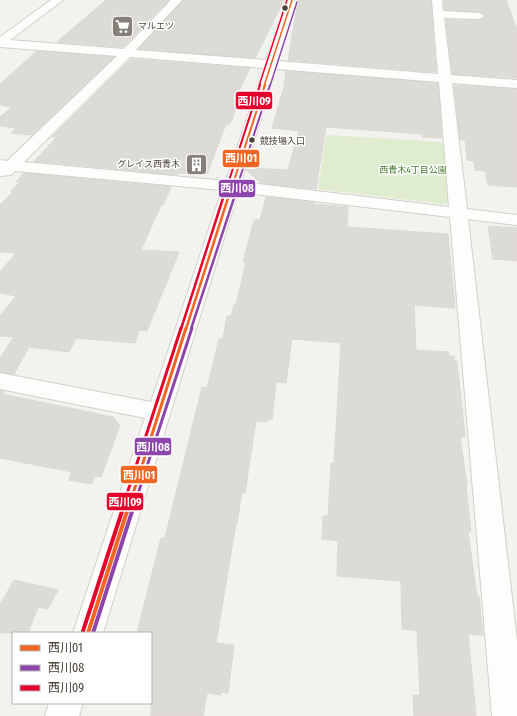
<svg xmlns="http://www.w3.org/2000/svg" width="517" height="716" font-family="'Fira Sans Condensed','Noto Sans JP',sans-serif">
<rect width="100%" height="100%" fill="#f3f2ee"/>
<!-- green -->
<path fill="#dfeccf" d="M326,135L442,142L451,202L442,204L318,189Z"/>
<!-- building -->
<path fill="#dddbd6" stroke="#dcd9d4" d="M106,0H169L123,47L57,42Z
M183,0H284L255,58L139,49Z
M298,0H431L436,72L288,60Z
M444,0H506L517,30V78L452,74L446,20H480L486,15L480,12L444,10Z
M37,51L114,57L32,135L11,133L16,128L0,126V117L12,107L0,105V84Z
M131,59L250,68L234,102H239L230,124H226L207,174L178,173L177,175L34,161L57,137H52Z
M286,71L438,83L442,138L422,137V134L326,127L316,189L261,183L246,170L247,168L288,170L299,131L272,128L284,87Z
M454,85L517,89V187L488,185L485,171L475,170L474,161L467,160L465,140H460Z
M24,173L171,187L163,205H161L141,250L179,252L147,331L139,330L135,343L76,338L69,352L29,347L14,374L0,372V358L14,337L0,336V316L16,296L0,293V272L16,253L0,252V205L13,192L11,191L20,182H16Z
M266,197L314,202L313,204L348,207L347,227L448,234L455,308L414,305L416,350L449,352V356H454V360L457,361L465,437H460L467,485H466L471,532H468L477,597H479L483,635L468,634L476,716H414L413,695H420L417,631L402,629L401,581L337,576L338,541L322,539L323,516H328L331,463H334L341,343L292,339L286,383L276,382L272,420H267V422L256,421L245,493H242L237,523H236L216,643L234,645L228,693L221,692L220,695L207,693L203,716H151V633H137L161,538H165L202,387L207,388L219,339H223L227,316H231L234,305H236L246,262H243L254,220H260Z
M488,226L517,228V261L493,259Z
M0,391H4L2,394L113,417L120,425L101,477L95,476L91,484L69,480L72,472L0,458Z
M14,580L58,590L48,609L38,607L28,633H0V605Z"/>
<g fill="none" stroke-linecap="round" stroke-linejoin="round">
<defs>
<path id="minor" d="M51,0H63L10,40L124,49L171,0H182L136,50L266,60L287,0H297L278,61L438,74L432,0H442L443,11L480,13L485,16L480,19L444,18L451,75L517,80V88L452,83L467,209L517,215V225L468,219L517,641V716H492L450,217L238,192L103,633H73L145,418L0,389V373L151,402L222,190L15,171L11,175L0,176V160L7,161L117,56L0,47V37ZM130,57L264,68L226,181L24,162ZM276,69L439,82L449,207L241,182Z
M49,703H83L79,716H45Z"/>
</defs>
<!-- minor casing -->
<use href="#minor" stroke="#d1d0cb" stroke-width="2"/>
<!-- minor -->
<use href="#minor" fill="#fdfdfc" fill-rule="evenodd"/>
<defs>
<path id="bus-1-far4" d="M264,86L292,0"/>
<path id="bus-1-far3" d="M230,193L265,85"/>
<path id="bus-1-far2" d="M186,329L230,192"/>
<path id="bus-1-far1" d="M131,500L186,328"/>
<path id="bus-1" d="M88,633L131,499"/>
<path id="bus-2-far4" d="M270,86L297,2"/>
<path id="bus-2-far3" d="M235,193L270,85"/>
<path id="bus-2-far2" d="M191,329L236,192"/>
<path id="bus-2-far1" d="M136,500L192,328"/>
<path id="bus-2" d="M93,633L136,499"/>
<path id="bus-3-far4" d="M259,86L287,0"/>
<path id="bus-3-far3" d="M225,193L260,85"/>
<path id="bus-3-far2" d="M181,329L225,192"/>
<path id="bus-3-far1" d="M125,500L181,328"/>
<path id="bus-3" d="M83,631L126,499"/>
</defs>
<!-- bus-1-far4 casing -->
<use href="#bus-1-far4" stroke="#fff" stroke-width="3"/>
<!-- bus-1-far3 casing -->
<use href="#bus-1-far3" stroke="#fff" stroke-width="4"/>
<!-- bus-1-far2 casing -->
<use href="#bus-1-far2" stroke="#fff" stroke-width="5"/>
<!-- bus-1-far1 casing -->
<use href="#bus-1-far1" stroke="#fff" stroke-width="6"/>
<!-- bus-1 casing -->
<use href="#bus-1" stroke="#fff" stroke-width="7"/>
<!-- bus-2-far4 casing -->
<use href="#bus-2-far4" stroke="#fff" stroke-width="3"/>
<!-- bus-2-far3 casing -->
<use href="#bus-2-far3" stroke="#fff" stroke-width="4"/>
<!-- bus-2-far2 casing -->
<use href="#bus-2-far2" stroke="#fff" stroke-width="5"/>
<!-- bus-2-far1 casing -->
<use href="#bus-2-far1" stroke="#fff" stroke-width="6"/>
<!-- bus-2 casing -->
<use href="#bus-2" stroke="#fff" stroke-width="7"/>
<!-- bus-3-far4 casing -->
<use href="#bus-3-far4" stroke="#fff" stroke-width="3"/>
<!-- bus-3-far3 casing -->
<use href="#bus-3-far3" stroke="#fff" stroke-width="4"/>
<!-- bus-3-far2 casing -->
<use href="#bus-3-far2" stroke="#fff" stroke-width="5"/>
<!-- bus-3-far1 casing -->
<use href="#bus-3-far1" stroke="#fff" stroke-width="6"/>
<!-- bus-3 casing -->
<use href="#bus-3" stroke="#fff" stroke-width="7"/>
<!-- bus-1-far4 -->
<use href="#bus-1-far4" stroke="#f26522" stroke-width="1.5"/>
<!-- bus-1-far3 -->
<use href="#bus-1-far3" stroke="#f26522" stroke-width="2"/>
<!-- bus-1-far2 -->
<use href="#bus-1-far2" stroke="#f26522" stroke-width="2.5"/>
<!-- bus-1-far1 -->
<use href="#bus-1-far1" stroke="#f26522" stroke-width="3"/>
<!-- bus-1 -->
<use href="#bus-1" stroke="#f26522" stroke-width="4"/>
<!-- bus-2-far4 -->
<use href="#bus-2-far4" stroke="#8e44ad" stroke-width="1.5"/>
<!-- bus-2-far3 -->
<use href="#bus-2-far3" stroke="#8e44ad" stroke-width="2"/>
<!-- bus-2-far2 -->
<use href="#bus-2-far2" stroke="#8e44ad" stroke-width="2.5"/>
<!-- bus-2-far1 -->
<use href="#bus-2-far1" stroke="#8e44ad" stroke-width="3"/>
<!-- bus-2 -->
<use href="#bus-2" stroke="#8e44ad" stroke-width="4"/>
<!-- bus-3-far4 -->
<use href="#bus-3-far4" stroke="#e4002b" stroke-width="1.5"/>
<!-- bus-3-far3 -->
<use href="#bus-3-far3" stroke="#e4002b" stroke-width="2"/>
<!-- bus-3-far2 -->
<use href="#bus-3-far2" stroke="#e4002b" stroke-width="2.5"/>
<!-- bus-3-far1 -->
<use href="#bus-3-far1" stroke="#e4002b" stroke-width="3"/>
<!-- bus-3 -->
<use href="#bus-3" stroke="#e4002b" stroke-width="4"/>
</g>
<!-- icons -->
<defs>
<symbol id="supermarket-square" viewBox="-11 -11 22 22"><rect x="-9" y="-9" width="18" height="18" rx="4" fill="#858178" stroke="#fff"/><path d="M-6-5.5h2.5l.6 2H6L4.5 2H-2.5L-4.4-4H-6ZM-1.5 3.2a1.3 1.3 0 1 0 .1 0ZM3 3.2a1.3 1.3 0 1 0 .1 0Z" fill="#fff"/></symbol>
<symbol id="building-square" viewBox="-11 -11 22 22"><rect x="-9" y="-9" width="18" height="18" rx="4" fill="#858178" stroke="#fff"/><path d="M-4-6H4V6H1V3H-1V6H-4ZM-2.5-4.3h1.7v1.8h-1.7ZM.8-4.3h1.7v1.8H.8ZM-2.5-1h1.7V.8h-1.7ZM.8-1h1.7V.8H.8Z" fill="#fff"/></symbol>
</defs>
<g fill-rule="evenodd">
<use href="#supermarket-square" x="110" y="14" width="25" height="25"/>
<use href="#building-square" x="184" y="152" width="25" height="25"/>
</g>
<!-- markers -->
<g fill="#4a4439" stroke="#fff" stroke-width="1.5">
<circle cx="285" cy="8" r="3.5"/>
<circle cx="252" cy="140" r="3.5"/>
</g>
<g text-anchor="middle" stroke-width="3" stroke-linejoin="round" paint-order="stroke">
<!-- far-poi labels -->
<g font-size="9" fill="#4a4439" stroke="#fff" text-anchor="start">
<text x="138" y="29">マルエツ</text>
<text x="180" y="167" text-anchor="end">グレイス西青木</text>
</g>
<!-- bus labels -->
<g font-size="9" fill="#4a4439" stroke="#fff" text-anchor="start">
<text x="260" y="144">競技場入口</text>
</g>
<!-- far-park labels -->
<g font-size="9" fill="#467c2c" stroke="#fff">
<text x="413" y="173">西青木4丁目公園</text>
</g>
</g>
<g stroke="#fff" stroke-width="1.5">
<rect x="235" y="91" width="38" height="19" rx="4" fill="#e4002b"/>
<rect x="222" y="149" width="38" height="19" rx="4" fill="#f26522"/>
<rect x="218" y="179" width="38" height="19" rx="4" fill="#8e44ad"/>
<rect x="134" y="437" width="38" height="19" rx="4" fill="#8e44ad"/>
<rect x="120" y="465" width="38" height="19" rx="4" fill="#f26522"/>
<rect x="106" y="492" width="38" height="19" rx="4" fill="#e4002b"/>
</g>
<g font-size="11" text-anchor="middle" font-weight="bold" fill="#fff">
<text x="254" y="105">西川09</text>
<text x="241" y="162">西川01</text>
<text x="237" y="192">西川08</text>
<text x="153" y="451">西川08</text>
<text x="139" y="479">西川01</text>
<text x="125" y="506">西川09</text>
</g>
<!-- legend -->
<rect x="12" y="632" width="140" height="72" fill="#ffffff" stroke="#b7b4b0"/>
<rect x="20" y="645" width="20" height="6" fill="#f26522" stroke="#b7b4b0"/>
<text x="48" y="652" font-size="12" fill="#4a4439">西川01</text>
<rect x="20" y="665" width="20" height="6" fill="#8e44ad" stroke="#b7b4b0"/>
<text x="48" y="672" font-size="12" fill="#4a4439">西川08</text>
<rect x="20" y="685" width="20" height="6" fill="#e4002b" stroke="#b7b4b0"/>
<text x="48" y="692" font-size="12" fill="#4a4439">西川09</text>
</svg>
